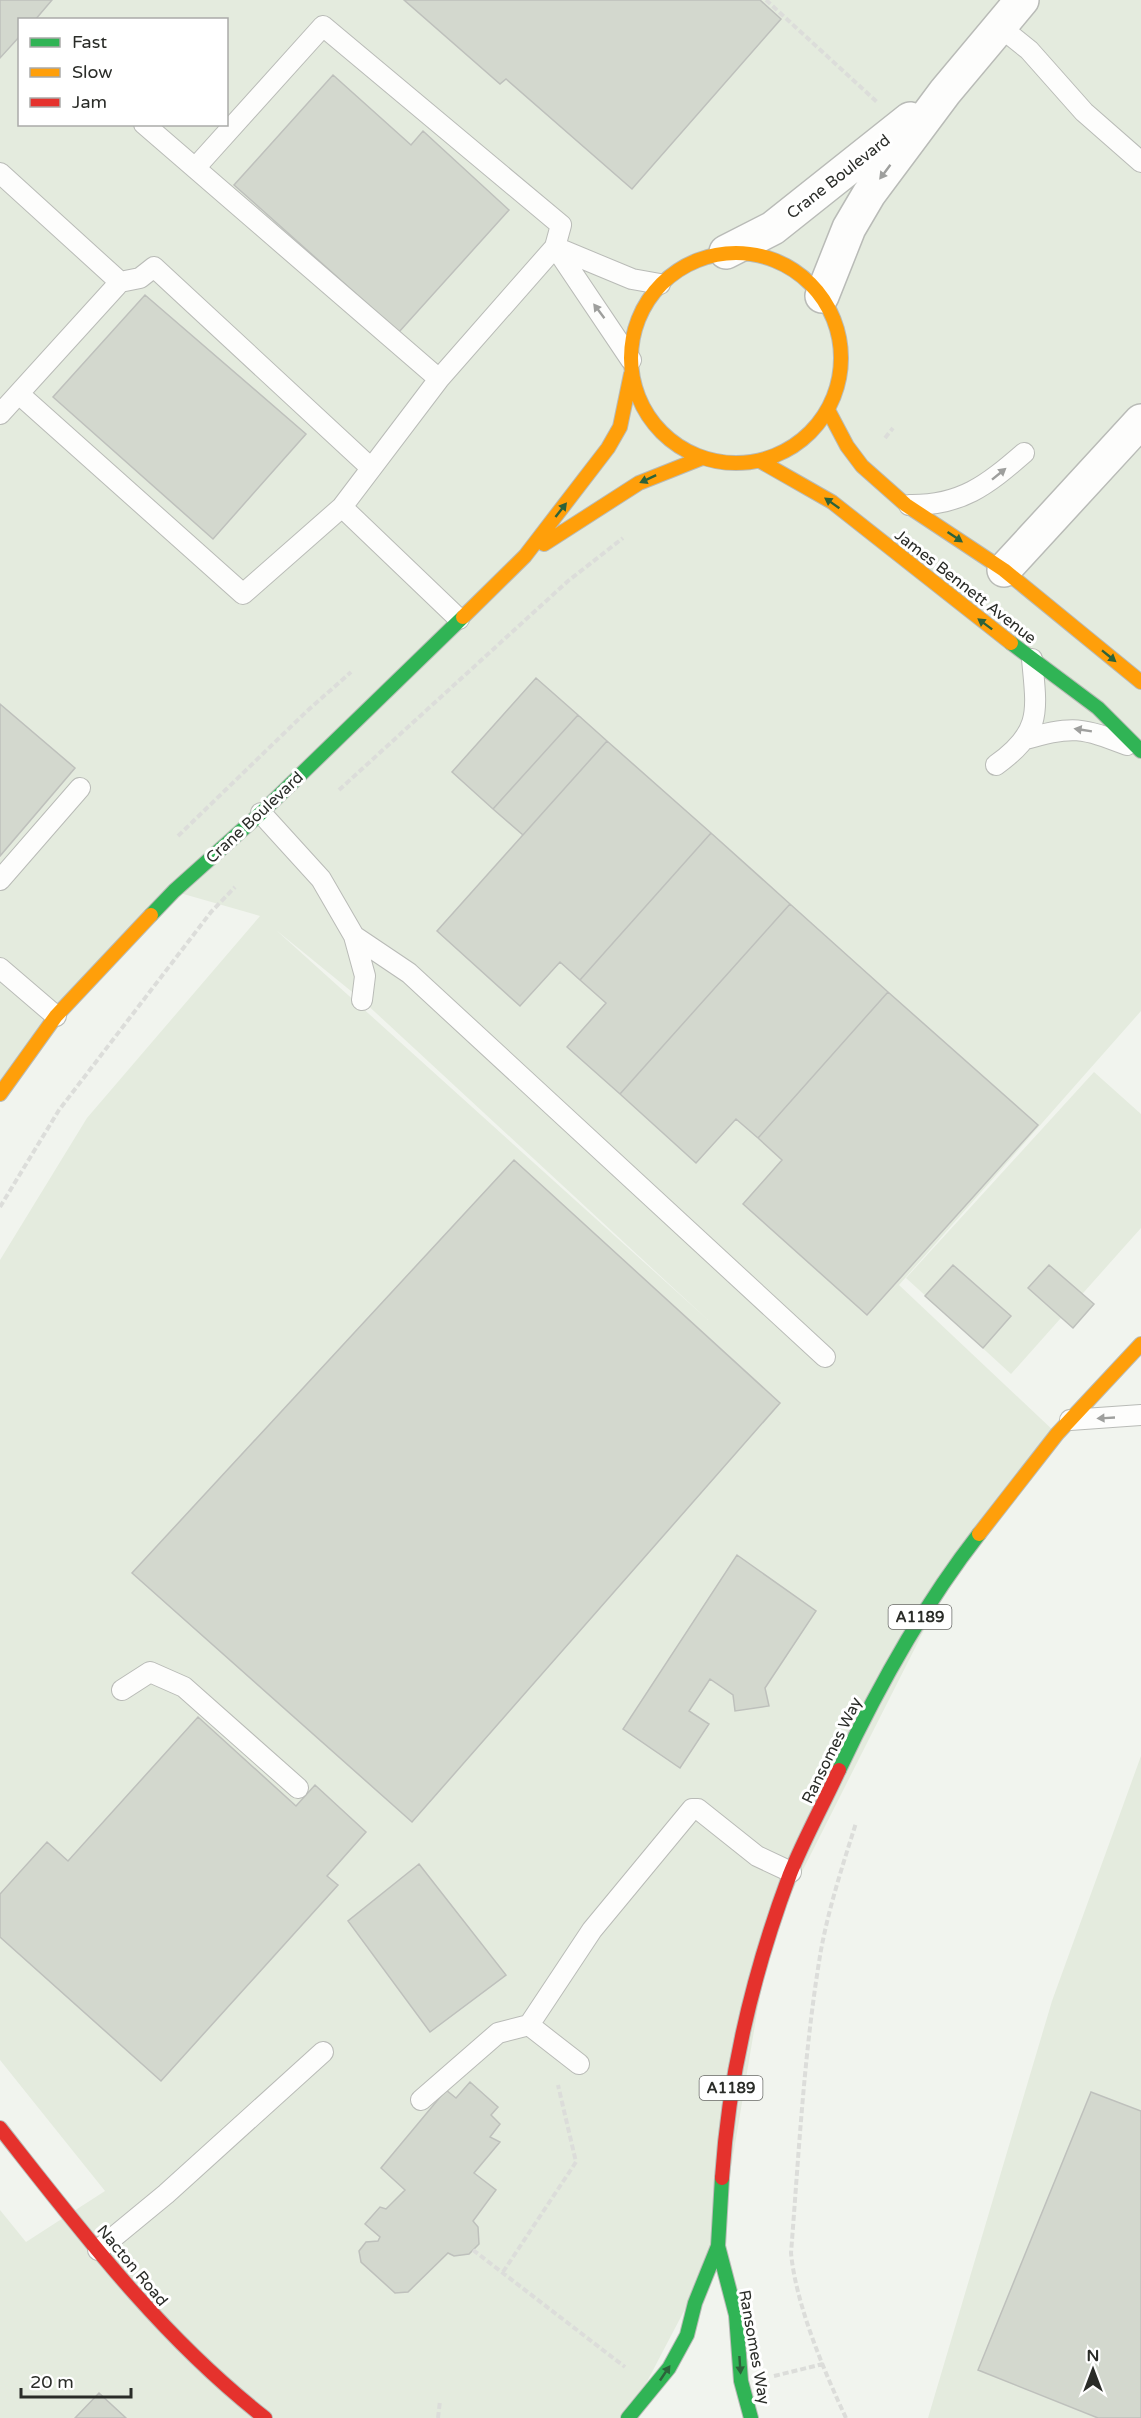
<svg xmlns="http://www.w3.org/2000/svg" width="1141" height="2418" font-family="'Varela Round',sans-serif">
<rect width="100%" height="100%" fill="#f1f4ee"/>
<!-- built -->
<path fill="#e4ebde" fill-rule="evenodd" d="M0,0H1141V1011L899,1285L1057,1434L961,1557L770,1935L718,2246L628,2418H0V2210L26,2242L105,2191L0,2060V1260L87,1118L260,916L173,891L0,1094ZM20,20H226V124H20ZM276,930L362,1000L708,1320Z
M1094,1072L1141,1114V1228L1011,1374L906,1278Z
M1141,1756V2418H928L1052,2001Z"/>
<!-- building -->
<path fill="#d3d8ce" stroke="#bec0bc" stroke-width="1.5" d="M0,0H52L35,20H20V36L0,58Z
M404,0H760L781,19L632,189L506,79L500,84Z
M333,75L411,145L423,131L509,210L399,332L234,185Z
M145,295L306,434L213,539L53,397Z
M536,678L578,715L493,809L452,772Z
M0,704L75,768L0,856Z
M578,715L607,741L523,835L493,809Z
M607,741L711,833L580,980L560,962L520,1006L437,931Z
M711,833L790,904L620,1094L567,1047L606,1003L580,980Z
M790,904L888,992L758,1138L736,1119L696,1163L620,1094Z
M888,992L1038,1125L867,1315L743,1204L782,1160L758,1138Z
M514,1160L780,1403L412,1822L132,1573Z
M953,1265L1011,1316L983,1348L925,1296Z
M1049,1265L1094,1304L1073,1328L1028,1288Z
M737,1555L816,1611L765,1688L769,1706L735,1711L733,1695L710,1679L689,1711L709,1724L680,1768L623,1729Z
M198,1717L296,1806L315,1785L366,1832L327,1876L338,1885L161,2081L0,1937V1894L47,1842L68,1861Z
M419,1864L506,1975L430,2032L348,1921Z
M470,2082L498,2107L491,2115L500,2124L490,2137L500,2142L474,2173L496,2190L473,2221L478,2227L479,2244L469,2254L454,2256L448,2253L408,2292L395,2293L361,2262L359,2251L366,2242L378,2241L380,2237L365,2224L380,2207L386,2209L405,2190L381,2168L446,2090L456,2098Z
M1091,2092L1141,2111V2418H1098L978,2370Z
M99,2393L126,2418H75Z"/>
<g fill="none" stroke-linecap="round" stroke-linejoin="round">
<defs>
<path id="lane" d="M999,26L1029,50L1084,112L1141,162
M144,124L439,379
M0,173L120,282
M555,247L631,360
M555,247L632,279L660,284
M19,394L243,594L342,507L439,379L555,247L561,225L323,26L196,167
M0,414L120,282L140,278L154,267L371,468
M909,505C961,506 987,485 1024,453
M342,507L459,619
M1026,739C1072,725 1083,728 1127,745
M996,765C1042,732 1037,712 1032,659
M261,813L321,879L354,936L365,976L362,1000
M0,880L80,788
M354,936L409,973L825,1357
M0,968L56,1016
M1070,1420L1141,1415
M122,1690L150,1672L184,1687L298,1788
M529,2025L579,2064
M421,2100L498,2033L529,2025L592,1930L692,1809H698L757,1856L791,1872
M98,2250L166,2194L323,2052"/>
<path id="street" d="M726,252L773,228L910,119
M822,296L849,228L869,194L945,92L1022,0
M1004,570L1141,421"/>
<path id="fast" d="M1011,643L1098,708L1141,751
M151,915L174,891L261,813L463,617
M839,1770C878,1687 922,1607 979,1534
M718,2246L736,2315L741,2381L751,2418
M628,2418L669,2368L687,2335L695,2303L718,2246L722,2178"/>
<path id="slow" d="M631 358a105 105 0 1 1 210 0a105 105 0 1 1-210 0Z
M828,410L847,446L862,466L906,505L1004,570L1141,682
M760,461L832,502L1011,643
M544,544L639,483L702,458
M463,617L525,556L608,448L620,427L631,374
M0,1094L56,1016L151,915
M979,1534L1057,1434L1141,1344"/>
<path id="jam" d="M0,2128C82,2232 160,2336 265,2418
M722,2178C729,2072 753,1973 790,1874C804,1839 823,1805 839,1770"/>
</defs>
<!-- lane casing -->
<use href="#lane" stroke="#b9bbb7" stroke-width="22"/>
<!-- street casing -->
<use href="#street" stroke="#b9bbb7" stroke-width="36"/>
<!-- fast casing -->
<use href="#fast" stroke="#b9bbb7" stroke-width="16"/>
<!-- slow casing -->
<use href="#slow" stroke="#b9bbb7" stroke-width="16"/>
<!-- jam casing -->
<use href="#jam" stroke="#b9bbb7" stroke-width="16"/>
<!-- path -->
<path stroke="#dcddda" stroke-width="4" stroke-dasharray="6 3" stroke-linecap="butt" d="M766,0L877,102
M885,438L893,428
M339,790L568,581L623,538
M178,836L306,712L351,672
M0,1207L59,1110L211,912L235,887
M473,2250L625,2367
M503,2272L576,2162L558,2085
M774,2376L823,2364
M438,2418L440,2401
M846,2418C824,2371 796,2305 791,2253C799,2152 804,2050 821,1950C829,1907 843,1864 856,1823"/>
<!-- lane -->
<use href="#lane" stroke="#fdfdfc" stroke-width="20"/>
<!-- street -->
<use href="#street" stroke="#fdfdfc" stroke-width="33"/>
<!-- fast -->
<use href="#fast" stroke="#30b455" stroke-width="14"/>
<!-- slow -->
<use href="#slow" stroke="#ff9f0a" stroke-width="14"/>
<!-- jam -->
<use href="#jam" stroke="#e5322d" stroke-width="14"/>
</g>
<!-- one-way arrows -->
<defs><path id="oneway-solid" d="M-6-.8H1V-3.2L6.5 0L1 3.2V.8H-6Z" transform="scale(1.5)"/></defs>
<g fill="#9e9f9d">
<use href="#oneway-solid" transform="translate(885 172) rotate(127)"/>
<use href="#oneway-solid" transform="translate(599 311) rotate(-127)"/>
<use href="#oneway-solid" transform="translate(999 474) rotate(-39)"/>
<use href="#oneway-solid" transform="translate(1083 730) rotate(-171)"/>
<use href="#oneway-solid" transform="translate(1106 1418) rotate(177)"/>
</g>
<g fill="#2c623a">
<use href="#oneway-solid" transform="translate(648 479) rotate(155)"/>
<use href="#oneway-solid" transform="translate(832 503) rotate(-145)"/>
<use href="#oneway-solid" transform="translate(561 510) rotate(-52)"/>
<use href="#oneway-solid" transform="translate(955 537) rotate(34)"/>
<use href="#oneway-solid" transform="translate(985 624) rotate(-143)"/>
<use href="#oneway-solid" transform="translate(1109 656) rotate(39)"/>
<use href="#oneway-solid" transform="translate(740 2365) rotate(86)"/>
<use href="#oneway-solid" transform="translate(665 2373) rotate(-56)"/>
</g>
<g text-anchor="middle" stroke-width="6" stroke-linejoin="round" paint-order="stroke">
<!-- shield labels -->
<g fill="#fff" stroke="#6a6b68" stroke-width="1.5">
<rect x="888.5" y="1605" width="63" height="24" rx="4.5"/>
<rect x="699.5" y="2076" width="63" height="24" rx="4.5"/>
</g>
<g font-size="15" font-weight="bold" fill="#2a2c28">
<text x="920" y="1622">A1189</text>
<text x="731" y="2093">A1189</text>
</g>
<!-- street labels -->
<g font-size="16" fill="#2a2c28" stroke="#fff">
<text transform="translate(838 176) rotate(-38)" y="6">Crane Boulevard</text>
<text transform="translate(966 586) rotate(38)" y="6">James Bennett Avenue</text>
<text transform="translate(254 817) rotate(-43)" y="6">Crane Boulevard</text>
<text transform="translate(831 1750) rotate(-64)" y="6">Ransomes Way</text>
<text transform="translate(133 2265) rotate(50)" y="6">Nacton Road</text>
<text transform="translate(755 2347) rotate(80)" y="6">Ransomes Way</text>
</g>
</g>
<!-- legend -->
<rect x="18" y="18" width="210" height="108" fill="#ffffff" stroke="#aaaba9" stroke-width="1.5"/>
<rect x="30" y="38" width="30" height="9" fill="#30b455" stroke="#aaaba9" stroke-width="1.5"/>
<text x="72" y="48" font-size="18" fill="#2a2c28">Fast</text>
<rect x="30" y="68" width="30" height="9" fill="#ff9f0a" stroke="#aaaba9" stroke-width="1.5"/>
<text x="72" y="78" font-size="18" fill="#2a2c28">Slow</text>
<rect x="30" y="98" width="30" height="9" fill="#e5322d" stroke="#aaaba9" stroke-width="1.5"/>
<text x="72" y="108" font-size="18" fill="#2a2c28">Jam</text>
<!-- north arrow -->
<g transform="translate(1093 2370)" stroke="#ffffff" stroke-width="4.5" paint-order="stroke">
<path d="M0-4.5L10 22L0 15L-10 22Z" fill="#2a2c28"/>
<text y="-9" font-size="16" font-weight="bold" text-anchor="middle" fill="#2a2c28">N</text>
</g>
<!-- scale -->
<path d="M21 2388v9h110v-9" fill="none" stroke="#2a2c28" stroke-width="3"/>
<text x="30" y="2388" font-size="18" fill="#2a2c28" stroke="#ffffff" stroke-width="4.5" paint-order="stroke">20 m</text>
</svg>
